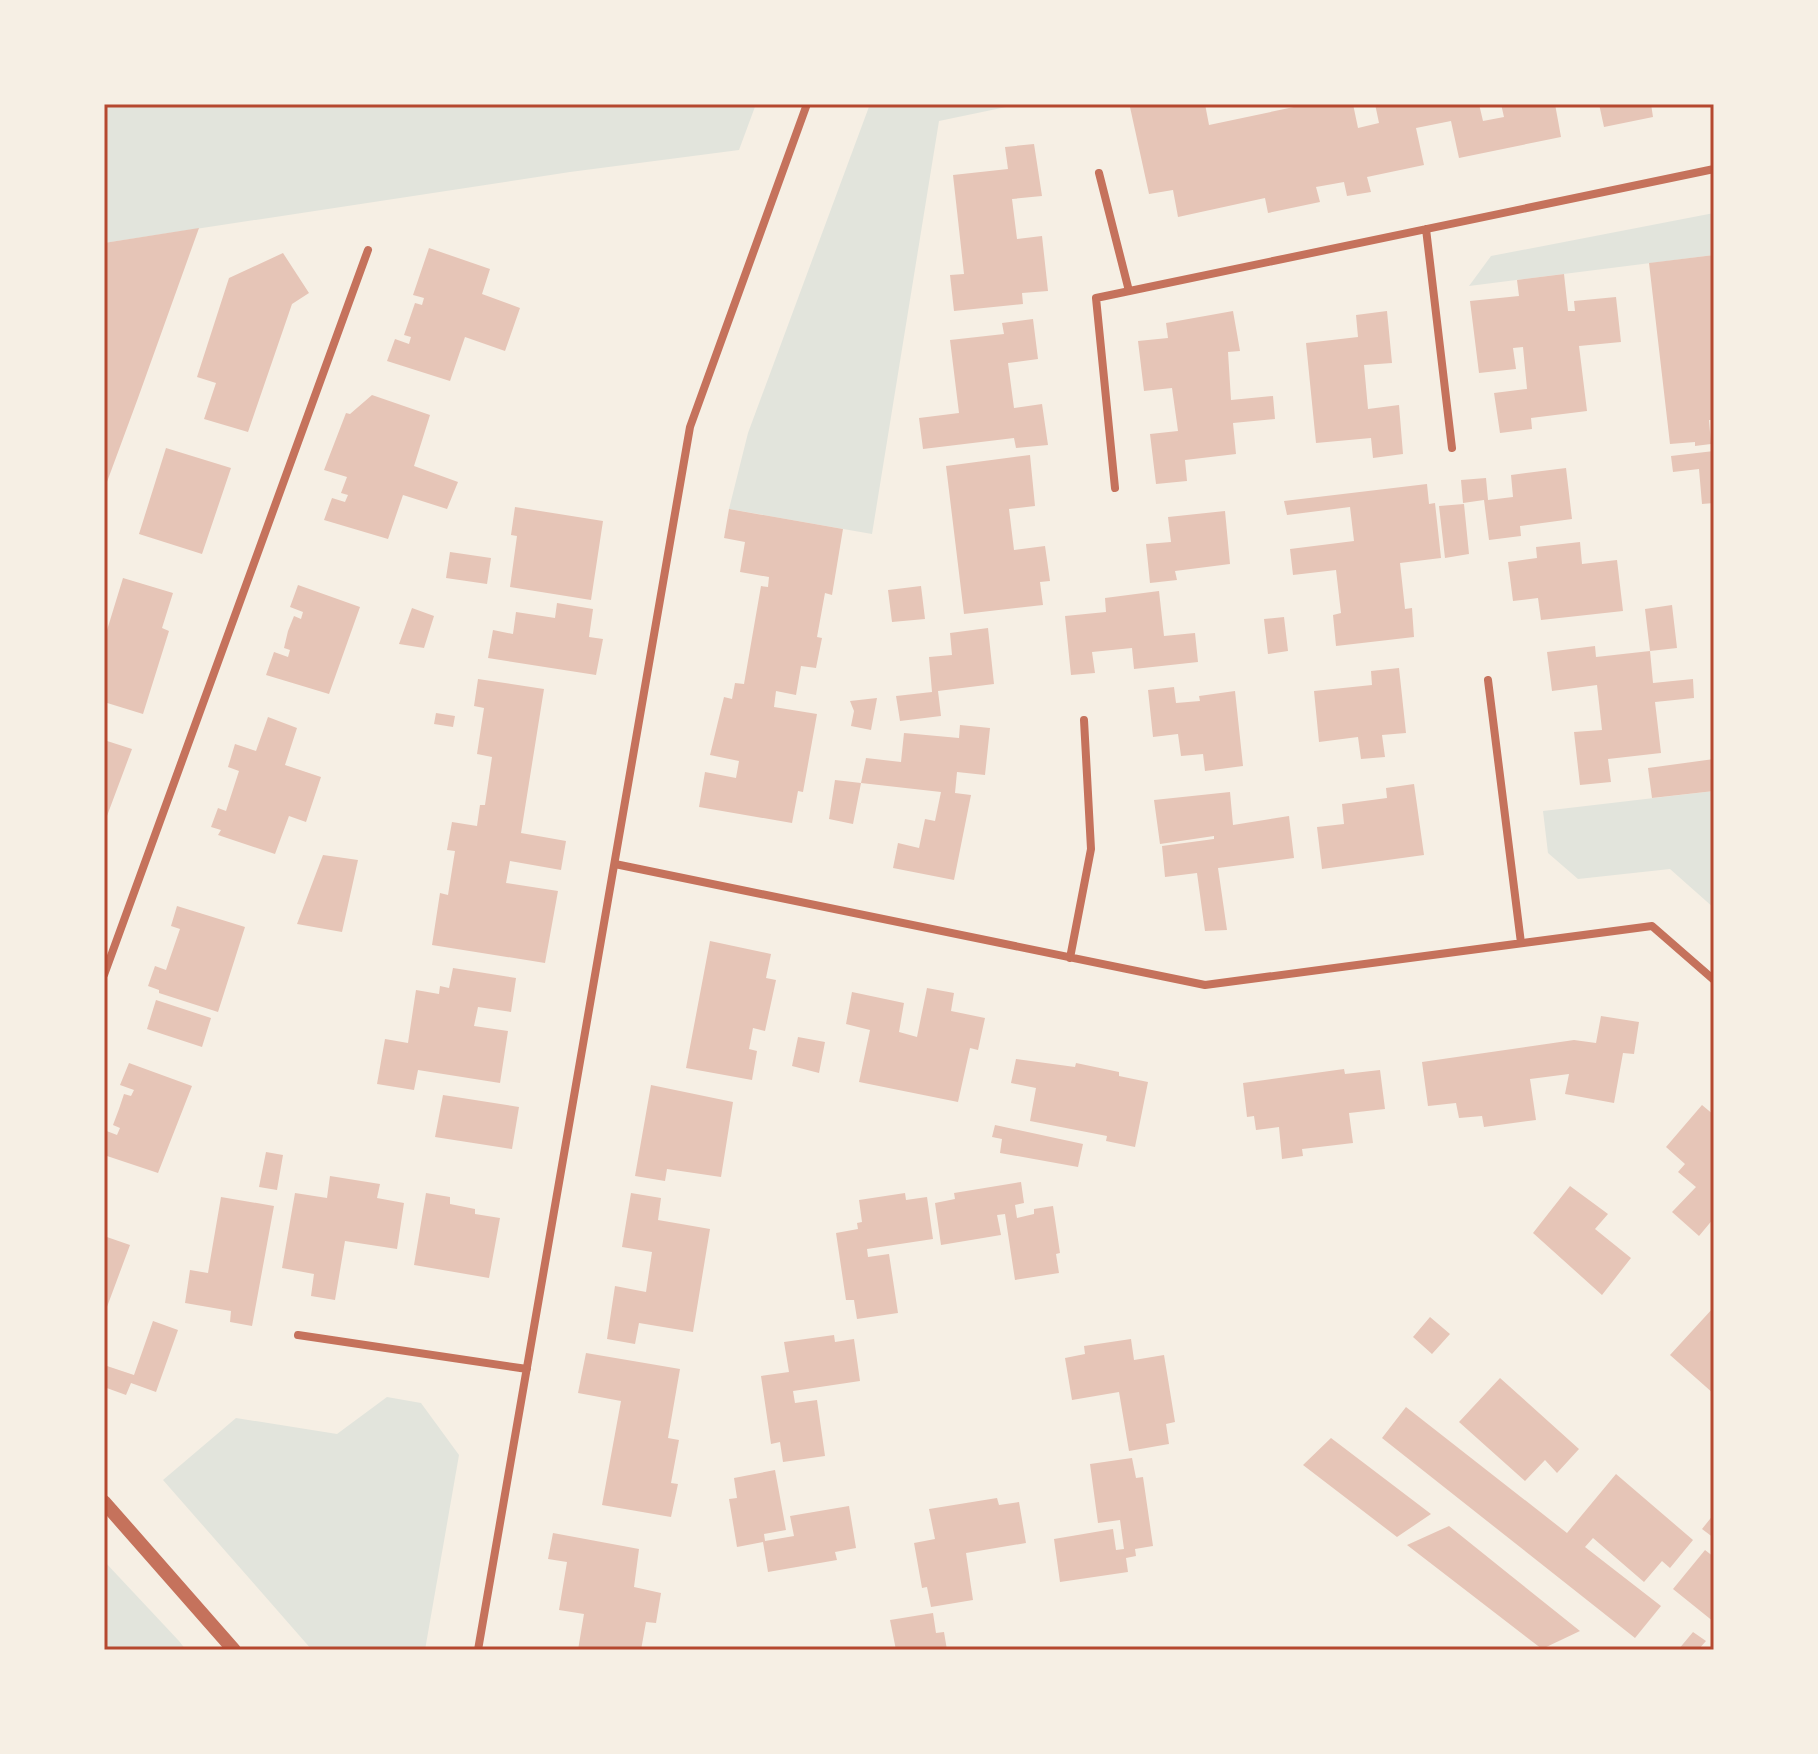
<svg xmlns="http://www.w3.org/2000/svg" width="1818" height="1754" font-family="'Roboto Serif',serif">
<rect width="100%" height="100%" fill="#f6efe4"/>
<!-- green -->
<path fill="#e2e4dc" d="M104,104H756L739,150L570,172L104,243Z
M870,104H1020L939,121L872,534L729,509L748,433Z
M1714,213V255L1469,286L1491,256Z
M1714,791V908L1670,869L1578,879L1548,853L1543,811Z
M387,1397L421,1403L459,1455L425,1650H312L163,1480L236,1418L337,1434Z
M104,1561L179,1641L186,1650H104Z"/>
<!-- building -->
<path fill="#e6c5b7" d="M1147,104H1205L1209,125L1308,104H1353L1358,128L1379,123L1375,104H1479L1483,121L1504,117L1501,104H1555L1561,137L1459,158L1451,121L1416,128L1424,165L1367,177L1371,192L1347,196L1344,182L1316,187L1320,202L1268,213L1265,198L1178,217L1173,190L1149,194L1130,107Z
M1599,104H1651L1653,117L1604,127Z
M1034,144L1042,196L1012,199L1017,239L1042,236L1048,291L1022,293L1023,304L954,311L950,275L964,274L953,175L1008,169L1005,147Z
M199,228L138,398L104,490V243Z
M429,248L490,269L482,294L520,308L505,351L465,337L450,381L387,361L395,339L409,344L411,337L404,335L415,303L422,305L424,298L413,295Z
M283,253L309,293L292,304L248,432L204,419L216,383L197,377L229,278Z
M1714,255V420H1709L1711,444L1695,446V442L1670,444L1649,263Z
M1564,274L1568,311H1575L1574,301L1616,297L1621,342L1579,346L1587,411L1531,418L1532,429L1500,433L1494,393L1527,389L1523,347L1513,348L1516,369L1479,373L1470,301L1519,296L1517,280Z
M1233,311L1240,351L1228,352L1231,400L1273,396L1275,419L1233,423L1236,454L1185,460L1187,481L1156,484L1150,434L1178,431L1172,388L1144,391L1138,341L1168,338L1166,323Z
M1387,311L1392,363L1364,365L1368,409L1399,405L1403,454L1373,458L1371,438L1316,443L1306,343L1358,337L1356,315Z
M1033,319L1038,359L1008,363L1014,408L1042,404L1048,445L1016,448L1014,438L923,449L919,418L959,413L950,340L1004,334L1002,323Z
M372,395L430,415L414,466L458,482L447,509L403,495L388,539L324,520L332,498L345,502L348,495L341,493L347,477L324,470L346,413L350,414Z
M166,448L231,468L202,554L139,534Z
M1714,451V503L1702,504L1699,469L1673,472L1671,456Z
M1030,455L1035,506L1009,509L1014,550L1045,546L1050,581L1040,582L1043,605L964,614L946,466Z
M1566,468L1572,519L1520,526L1521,536L1489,540L1484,500L1463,503L1461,480L1486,478L1488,500L1513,497L1511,475Z
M1427,484L1429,504L1435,503L1441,558L1400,563L1405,609L1412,608L1414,637L1336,646L1333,615L1341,613L1336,570L1293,575L1290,549L1354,541L1350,507L1287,515L1284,501Z
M1464,504L1469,554L1445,558L1439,506Z
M515,507L603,521L591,600L510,587L517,536L511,535Z
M729,509L843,529L832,595L825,593L817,637L822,638L816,668L801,666L796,695L776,691L774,707L817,714L803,792L798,791L792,823L699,807L705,772L736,778L739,761L710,755L724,697L732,699L735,683L744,684L761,586L768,587L769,577L740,572L745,542L724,538Z
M1225,511L1230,564L1175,571L1177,580L1150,583L1146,544L1171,542L1168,517Z
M1580,542L1582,564L1617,560L1623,611L1541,620L1538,598L1513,601L1508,562L1537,558L1536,547Z
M450,552L491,558L487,584L446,578Z
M123,578L173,593L162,628L169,631L143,714L104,702V640Z
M298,585L360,607L329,694L266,675L274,652L288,657L290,650L284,648L288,631L294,616L301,619L303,612L290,607Z
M921,586L925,619L892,622L888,590Z
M1159,591L1164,636L1195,633L1198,662L1134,669L1132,648L1092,652L1095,673L1071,675L1065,616L1106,612L1105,598Z
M557,603L593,609L589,637L603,639L596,675L488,658L493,630L513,634L516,612L555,618Z
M1672,605L1677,648L1650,651L1653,683L1693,679L1694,698L1655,702L1661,753L1608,759L1611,782L1580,785L1574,732L1602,730L1597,685L1552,691L1547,652L1595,646L1596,657L1650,651L1645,609Z
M412,608L434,616L424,648L399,644Z
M1284,617L1288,651L1268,654L1264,619Z
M988,628L994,684L938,691L941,716L900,721L896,696L932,692L929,657L952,655L950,633Z
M1399,668L1406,733L1382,735L1385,757L1361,759L1358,737L1319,742L1314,691L1372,685L1371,671Z
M478,679L544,689L521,833L566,841L561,870L510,861L506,883L558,891L545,963L432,945L440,893L448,895L455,851L447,850L452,822L477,826L480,805H485L492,757L477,754L484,708L474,706Z
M1174,687L1176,703L1200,701L1199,696L1235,691L1243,766L1205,771L1203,754L1181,756L1178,734L1153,737L1148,690Z
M877,698L871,730L851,726L854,711L850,701Z
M436,713L455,716L453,727L434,724Z
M268,717L297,728L285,765L321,777L306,822L289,816L275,854L218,835L221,830L211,827L218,808L226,811L239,771L228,767L235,744L256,751Z
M960,725L990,728L985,775L957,772L955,793L971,795L954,880L893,868L898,843L919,848L925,819L935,821L941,792L861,783L866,758L901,762L904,733L959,738Z
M104,740L132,749L104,824Z
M1714,759V791L1652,798L1648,768Z
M835,780L861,783L853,824L829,819Z
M1414,784L1424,855L1322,869L1317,827L1344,824L1342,804L1387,798L1386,788Z
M1230,792L1233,825L1289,816L1294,858L1218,868L1227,930L1205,931L1197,873L1165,877L1162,846L1214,839V836L1160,844L1154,800Z
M323,855L358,860L342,932L297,924Z
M177,906L245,927L218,1012L159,993V990L148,986L155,966L166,970L170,958L180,929L171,926Z
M710,941L771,954L766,978L776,980L765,1031L753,1028L749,1049L757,1051L752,1080L686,1068Z
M453,968L516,978L511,1012L478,1007L474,1026L508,1031L500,1083L418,1070L414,1090L377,1084L385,1039L408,1043L416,990L439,994L440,986L449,988Z
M927,988L954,993L951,1011L985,1018L978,1050L970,1048L958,1102L859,1082L870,1030L846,1024L852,992L904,1003L899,1032L917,1037Z
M156,1000L211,1018L202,1047L147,1029Z
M1601,1016L1639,1022L1634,1054L1623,1053L1614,1103L1565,1094L1569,1074L1530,1079L1536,1120L1484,1127L1482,1116L1459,1118L1456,1103L1428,1106L1422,1062L1574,1040L1596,1043Z
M798,1037L825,1042L819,1073L792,1066Z
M1016,1059L1075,1067L1076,1063L1119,1072V1076L1148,1082L1135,1147L1106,1141L1107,1136L1030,1121L1036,1088L1011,1083Z
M129,1063L192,1086L158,1173L104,1155V1130L117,1135L120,1128L113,1125L119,1109L124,1094L131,1096L134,1090L120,1085Z
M1344,1069L1345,1074L1380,1070L1385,1109L1349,1113L1353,1143L1302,1149L1303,1156L1282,1159L1279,1127L1256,1130L1254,1116L1247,1117L1243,1083Z
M651,1085L733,1102L721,1177L667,1169L665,1181L635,1176Z
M443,1095L519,1107L512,1149L435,1137Z
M1702,1105L1714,1115V1218L1699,1236L1672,1212L1696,1187L1678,1172L1685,1164L1666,1147Z
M995,1125L1083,1144L1078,1167L1000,1153L1002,1139L992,1137Z
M266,1152L283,1155L277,1190L259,1187Z
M330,1176L380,1184L377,1198L404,1203L397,1249L345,1241L335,1300L311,1296L314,1274L282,1268L295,1193L327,1198Z
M1021,1182L1024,1203L1015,1205L1017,1218L1034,1214V1209L1053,1206L1060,1253L1056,1254L1059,1273L1015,1280L1005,1214L997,1215L1001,1235L941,1245L935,1203L955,1199L954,1193Z
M1570,1186L1608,1214L1595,1229L1631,1258L1602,1295L1533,1233Z
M426,1193L450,1197V1204L475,1209V1214L500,1218L489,1278L414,1265Z
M631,1193L661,1198L658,1220L710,1229L693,1332L639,1323L635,1344L607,1339L615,1286L646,1292L652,1252L622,1247Z
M905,1193L906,1200L927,1197L933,1239L867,1249L868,1257L889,1254L898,1313L857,1319L854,1300H846L836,1233L858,1229L857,1223L862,1222L859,1200Z
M221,1197L274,1206L252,1326L230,1322L231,1311L185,1303L190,1270L208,1273Z
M104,1236L130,1245L104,1315Z
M1714,1307V1394L1670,1355Z
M1430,1317L1450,1334L1432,1354L1413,1337Z
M153,1321L178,1330L156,1392L131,1383L126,1395L104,1387V1365L134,1375Z
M834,1335L835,1342L854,1339L860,1381L793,1391L795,1403L817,1400L825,1456L783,1462L780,1442L771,1444L761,1376L789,1372L784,1342Z
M1131,1339L1134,1360L1164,1355L1175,1422L1166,1424L1169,1444L1129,1451L1119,1392L1072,1400L1065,1358L1085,1354L1084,1346Z
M586,1353L680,1369L668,1438L679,1440L671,1483L678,1484L671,1517L602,1505L621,1401L578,1393Z
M1500,1378L1579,1449L1557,1473L1545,1460L1525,1481L1459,1422Z
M1406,1407L1567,1533L1616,1474L1693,1540L1670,1568L1662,1561L1644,1582L1593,1538L1585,1547L1661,1606L1635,1638L1382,1438Z
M1331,1438L1431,1514L1397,1537L1303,1465Z
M1132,1458L1136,1478L1143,1477L1153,1546L1135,1549L1136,1556L1126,1558L1128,1572L1060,1582L1054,1539L1113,1529L1116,1550L1124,1549L1120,1520L1098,1523L1090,1464Z
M775,1470L786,1530L764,1534L765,1541L794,1536L790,1516L849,1506L856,1548L835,1552L837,1560L768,1572L763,1542L737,1547L729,1499L737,1498L734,1478Z
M997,1498L999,1505L1019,1502L1026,1543L966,1553L973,1600L931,1607L927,1587L922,1588L914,1543L935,1539L929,1509Z
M1714,1514V1538L1702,1529Z
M1449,1526L1510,1575L1580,1631L1542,1649L1407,1545Z
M553,1533L639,1549L634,1587L661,1593L656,1623L646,1622L641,1650H578L584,1614L559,1610L567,1562L548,1559Z
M1705,1550L1714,1557V1622L1673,1589Z
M933,1613L936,1633L944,1632L947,1650H896L890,1620Z
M1693,1632L1706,1641L1698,1650H1678Z"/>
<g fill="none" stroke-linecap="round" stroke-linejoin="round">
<!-- minor -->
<path stroke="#c5725c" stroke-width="8" d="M1099,173L1129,291
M1426,229L1452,448
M1115,488L1096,298L1714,169
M1488,680L1521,943
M615,864L1205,985L1652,926L1714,980
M1070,958L1091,849L1084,720
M104,975L368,250
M298,1335L527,1369
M478,1650L690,427L807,104"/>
<!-- tertiary -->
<path stroke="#c5725c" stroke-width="14" d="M104,1502L234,1650"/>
</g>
<!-- border -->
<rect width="1818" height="1754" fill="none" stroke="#f6efe4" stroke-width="212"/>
<rect x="106" y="106" width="1606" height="1542" fill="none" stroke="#b5482f" stroke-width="3"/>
</svg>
